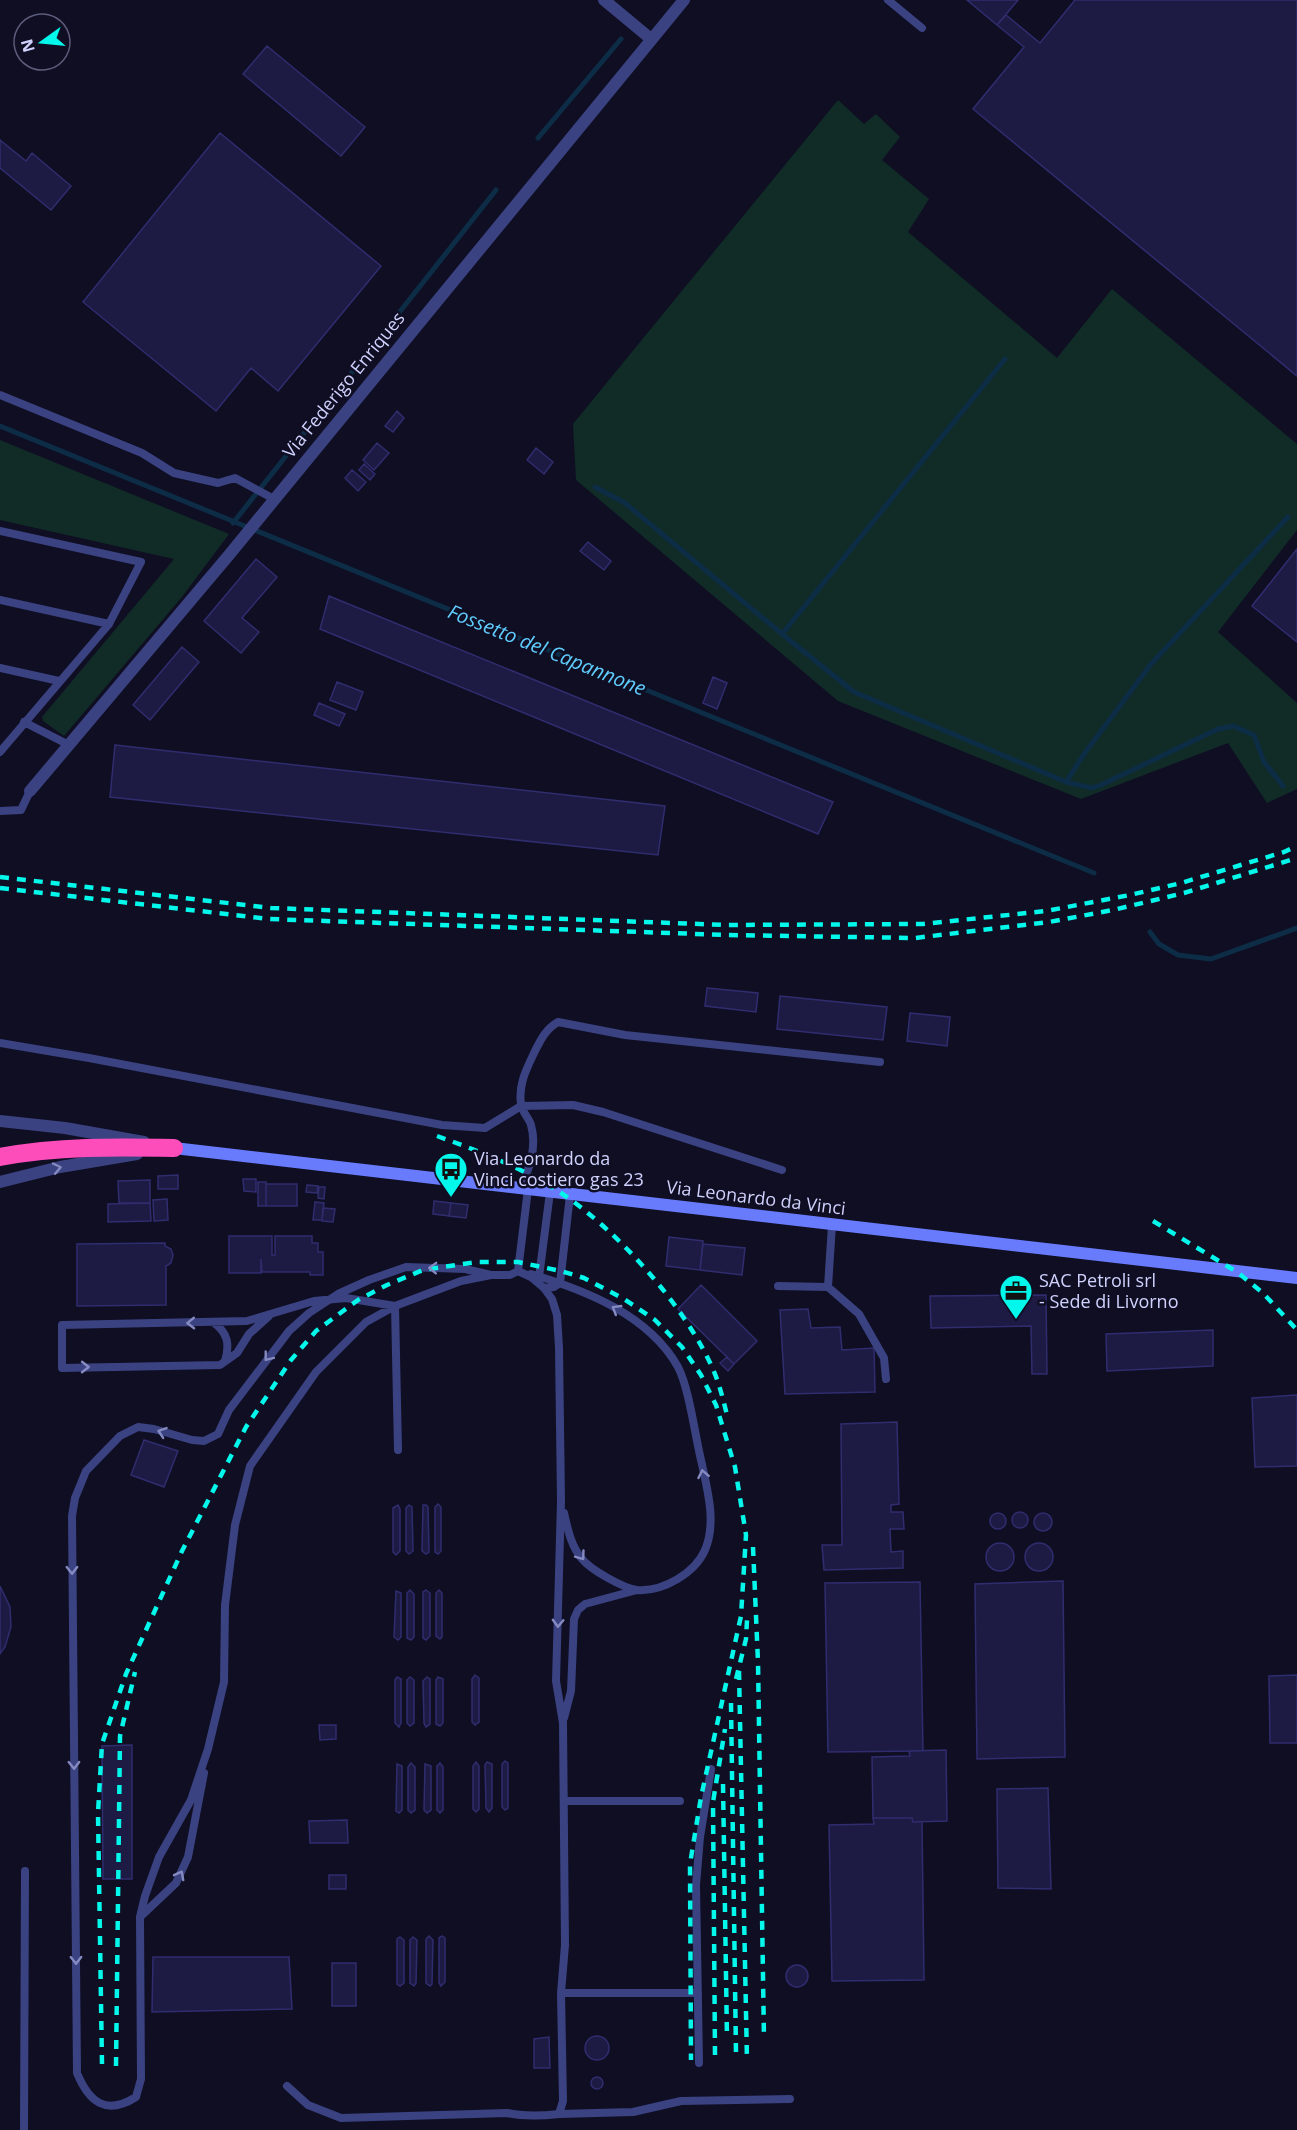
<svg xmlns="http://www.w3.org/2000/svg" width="1297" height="2130" font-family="'Open Sans',sans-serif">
<rect width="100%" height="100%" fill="#0f0e23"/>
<!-- green -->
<path fill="#112c27" d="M838,100L864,124L876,114L900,137L882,160L929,199L908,232L1057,358L1112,289L1297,444V530L1218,632L1297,703V789L1267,803L1228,743L1081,799L838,701L576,480L573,424Z
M0,440L229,534L182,597L64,736L43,721L42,717L174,559L0,520Z"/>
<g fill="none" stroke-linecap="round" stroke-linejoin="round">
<!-- stream -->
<path stroke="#0d2d47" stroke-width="5" d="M538,138L621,39
M0,426L1094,873
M595,487L625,503L782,634L854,692L1066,782L1092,788L1101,785L1218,729L1233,726L1254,735L1264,762L1283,786
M233,523L496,190
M782,634L1005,359
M1066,782L1084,754L1151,664L1288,517
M1150,932L1159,944L1178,955L1211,959L1297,928"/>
</g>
<!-- building -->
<path fill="#1d1a43" stroke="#302d6f" stroke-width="1.5" d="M967,0H1018L997,25Z
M1075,0H1297V376L973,109L1024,47L997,25L1006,15L1040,43Z
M267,46L365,127L341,156L243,74Z
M220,133L381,266L278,391L251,368L216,411L83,302Z
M0,140L26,161L32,153L71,186L51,210L0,168Z
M397,411L404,418L393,432L385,426Z
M377,443L389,453L374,470L363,460Z
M536,448L553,462L544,474L527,460Z
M364,464L375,474L370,480L359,470Z
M352,470L366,482L358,491L345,478Z
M588,542L611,561L604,570L580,551Z
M1297,549V642L1252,606Z
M256,559L277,577L242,618L259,632L241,653L204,621Z
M329,596L833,802L818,834L320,629Z
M182,647L199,662L150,720L133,705Z
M713,677L727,683L717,709L703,703Z
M337,682L363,692L356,710L330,700Z
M319,703L345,714L339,726L314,715Z
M115,745L665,806L658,855L110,797Z
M707,988L758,993L756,1012L705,1006Z
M780,996L887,1007L883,1040L777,1029Z
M910,1013L950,1017L947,1046L907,1041Z
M178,1175V1189H158V1176Z
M243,1179H256V1192L244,1191Z
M150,1180V1203H119L118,1181Z
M258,1182H266V1206H258Z
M266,1184H297V1206H266Z
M307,1185L318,1186L317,1193L306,1192Z
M319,1187H325L324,1199L318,1198Z
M167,1199L168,1220L154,1221L153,1200Z
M434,1201L451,1203L449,1216L433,1214Z
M315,1202L324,1203L322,1220H313Z
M150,1203L151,1221L108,1222V1204Z
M451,1203L468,1205L466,1218L449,1216Z
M323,1208L335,1209L333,1222L322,1221Z
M229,1236H272V1255H275V1236H312V1243H318V1252H323V1275H310V1272H262L261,1259V1273H229Z
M669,1237L703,1241L700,1270L666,1266Z
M165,1243V1246L171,1249L173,1255L171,1263L166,1266V1305L77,1306V1244Z
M703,1244L745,1248L742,1275L700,1270Z
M701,1285L757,1341L734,1364L678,1309Z
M1046,1295L1047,1374H1032L1031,1326L931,1328L930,1296Z
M808,1309L811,1328L840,1327L842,1350L874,1348L875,1392L785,1394L780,1310Z
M1213,1330V1366L1107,1371L1106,1334Z
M727,1357L734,1364L728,1371L720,1363Z
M1297,1395V1466L1255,1467L1252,1398Z
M897,1422L899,1504L891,1505V1512H903L904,1529H890L891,1552L903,1551V1568L824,1570L822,1545H842L841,1424Z
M144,1440L178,1451L164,1487L131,1475Z
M438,1504L441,1507V1551L438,1554L435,1552V1507Z
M398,1505L400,1509V1551L396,1555L393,1552V1508Z
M409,1505L412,1507L413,1551L409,1554L406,1551V1508Z
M423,1505H426L428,1507L429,1552L426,1554L422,1551Z
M1012 1520a8 8 0 1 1 16 0a8 8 0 1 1-16 0Z
M990 1521a8 8 0 1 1 16 0a8 8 0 1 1-16 0Z
M1034 1522a9 9 0 1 1 18 0a9 9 0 1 1-18 0Z
M1025 1557a14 14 0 1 1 28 0a14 14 0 1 1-28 0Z
M986 1557a14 14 0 1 1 28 0a14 14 0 1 1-28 0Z
M1063,1581L1065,1757L977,1759L975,1584Z
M920,1582L923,1751L828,1752L825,1583Z
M0,1586L10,1607L11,1627L5,1647L0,1654Z
M410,1590L414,1594V1637L411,1640L407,1638V1593Z
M426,1590L430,1593V1636L426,1640L423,1638V1592Z
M439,1590L442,1593V1637L440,1639L436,1636V1593Z
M396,1591L401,1593V1637L398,1640L394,1637Z
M475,1675L479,1678V1722L475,1725L472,1722V1679Z
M1297,1675V1743H1270L1269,1676Z
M397,1677L401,1679V1723L399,1727L395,1723V1680Z
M410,1677L414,1680V1723L410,1726L407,1723V1680Z
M427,1677L430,1679V1724L426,1727L424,1723L423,1681Z
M438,1677L443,1679V1723L440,1726L436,1724V1680Z
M319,1725H336V1739L320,1740Z
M132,1745V1879H103L102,1746Z
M946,1750L947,1821L913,1822L912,1818H873L872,1757L910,1756L909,1751Z
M505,1761L508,1763V1808L505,1810L502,1807V1764Z
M476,1762L479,1766V1809L476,1812L473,1809V1766Z
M487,1762L492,1764V1808L489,1812L486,1808L485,1765Z
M411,1763L415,1767V1810L411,1813L408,1810V1767Z
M440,1763L443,1767V1810L440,1813L437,1810V1766Z
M397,1764L402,1766V1810L399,1813L396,1811Z
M425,1764L431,1766V1810L427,1813L424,1810Z
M1048,1788L1051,1889L998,1888L997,1789Z
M873,1818H912L913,1822H922L924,1980L832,1981L829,1825L874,1824Z
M347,1820L348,1843H310L309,1821Z
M329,1875H346V1889H329Z
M429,1936L433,1940L432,1984L430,1986L426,1983V1939Z
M442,1936L445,1938V1982L441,1986L439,1983V1938Z
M400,1937L404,1940V1983L400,1986L397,1984V1939Z
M413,1937L417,1940L416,1983L414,1986L410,1983V1940Z
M153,1957H289L292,2009L152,2012Z
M332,1963H356V2006H332Z
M786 1976a11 11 0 1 1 22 0a11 11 0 1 1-22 0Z
M585 2048a12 12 0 1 1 24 0a12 12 0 1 1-24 0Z
M549,2037L550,2068H534V2039Z
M591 2083a6 6 0 1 1 12 0a6 6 0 1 1-12 0Z"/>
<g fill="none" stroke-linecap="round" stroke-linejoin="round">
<!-- lane -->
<path stroke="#3a4281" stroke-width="8" d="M888,0L922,28
M0,395L142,453L174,473L218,483L235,478L274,499
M0,531L141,562L109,624L0,752
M0,600L109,624
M0,668L59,681
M24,722L69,745
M0,811L21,810L30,791
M0,1043L89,1058L442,1125L485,1128L521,1106L573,1105L603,1112L782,1170
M519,1188C530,1171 537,1146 531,1125C529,1118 522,1112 521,1104C518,1084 527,1068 535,1051C541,1039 546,1029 558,1022L625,1035L880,1062
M531,1274C585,1290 649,1315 678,1367C689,1388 695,1435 701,1460C707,1488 717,1522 705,1550C695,1573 663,1592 637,1590C623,1588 591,1570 582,1559C571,1546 568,1530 564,1513
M491,1275L465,1269L406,1267L369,1280L338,1294L309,1313L289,1331L229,1410L218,1434L204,1441L192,1440L154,1429L138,1427L120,1436L86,1471L75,1498L72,1516L77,2073C89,2102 106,2116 136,2097L141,2079L140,1917L145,1896L159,1857L191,1800L208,1749L224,1682L225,1605L235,1525L250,1466L316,1372L366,1322L395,1306L461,1281L491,1275H510L518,1271L528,1189
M537,1279L539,1277L550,1192
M778,1286L828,1287L859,1314L884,1358L886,1379
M828,1287L832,1225
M544,1288L554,1287L560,1283L570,1195
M269,1316L249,1334L237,1353L220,1365L62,1368V1325L247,1321L314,1301L346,1298L395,1306L398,1450
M213,1322C228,1333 230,1344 225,1361
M564,1718L571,1691L574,1619L578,1610L585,1604L637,1590
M564,1801H680
M141,1916L176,1883L188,1857L204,1773
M561,1993H698
M699,2063L696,1885L700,1837L711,1769
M287,2086L308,2105L341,2118L507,2113C525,2117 541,2116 559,2114L563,2101L561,1993L565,1945L563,1723L556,1681L561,1501L559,1348L557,1315L552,1299L544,1288L531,1277L518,1271
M559,2114L633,2112L681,2101L790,2099
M24,2130L25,1871"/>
<!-- street -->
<path stroke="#3a4281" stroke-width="12" d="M604,0L651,39
M30,791L229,555L684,0
M0,1121L65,1128L144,1142
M0,1182L60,1167L137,1154"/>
<!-- secondary -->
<path stroke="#697bfd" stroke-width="12" d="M174,1148L1297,1278"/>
<!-- highway -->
<path stroke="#fc4dbb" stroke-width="18" d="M0,1157C58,1146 115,1147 174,1148"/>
<!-- rail -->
<path stroke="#04f7eb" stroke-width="4.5" stroke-dasharray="9 8" stroke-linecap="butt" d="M0,877L271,908L726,925L923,924L1046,911L1130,895L1181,883L1284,852L1297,846
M0,888L269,919L727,935L915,938L1049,922L1113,910L1184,893L1297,858
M437,1136C479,1151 523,1168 561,1193C617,1230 684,1305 712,1367C719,1382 723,1399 727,1415
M1153,1221L1237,1272L1263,1293L1297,1330
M753,1547L758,1662L764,2039
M739,1671L747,2061
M736,1679L746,1639L747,1620
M731,1703L736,2054
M723,1784L727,2039
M715,2055L713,1802L725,1729
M102,2064L98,1813L102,1744L126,1674L182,1551L246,1427L291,1360L316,1331L358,1300L387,1285L423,1270L477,1262H518L561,1271L584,1278L624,1299L655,1320L682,1347L701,1375L716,1405L735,1467L746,1535L741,1616L701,1797L690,1864L691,2060
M116,2066L120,1736L135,1672"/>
</g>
<!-- one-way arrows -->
<defs><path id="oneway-chevron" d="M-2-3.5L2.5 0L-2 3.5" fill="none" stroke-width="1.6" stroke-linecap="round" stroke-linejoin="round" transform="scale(1.5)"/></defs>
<g stroke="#858ac0">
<use href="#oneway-chevron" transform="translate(57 1168) rotate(-12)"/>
<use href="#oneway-chevron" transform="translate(433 1268) rotate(-178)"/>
<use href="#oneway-chevron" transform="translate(616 1309) rotate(-149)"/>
<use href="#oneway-chevron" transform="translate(191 1323) rotate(179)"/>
<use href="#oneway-chevron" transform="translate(268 1357) rotate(128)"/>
<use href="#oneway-chevron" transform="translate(85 1367)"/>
<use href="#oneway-chevron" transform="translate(162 1432) rotate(-161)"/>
<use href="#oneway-chevron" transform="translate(703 1474) rotate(-101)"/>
<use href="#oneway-chevron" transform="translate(581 1556) rotate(54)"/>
<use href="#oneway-chevron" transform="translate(72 1570) rotate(89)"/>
<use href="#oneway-chevron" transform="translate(558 1623) rotate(92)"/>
<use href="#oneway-chevron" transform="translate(74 1765) rotate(89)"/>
<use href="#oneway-chevron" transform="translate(180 1875) rotate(-62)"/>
<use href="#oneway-chevron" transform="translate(76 1960) rotate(89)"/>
</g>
<!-- icons -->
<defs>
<symbol id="bus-pin" viewBox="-11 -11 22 30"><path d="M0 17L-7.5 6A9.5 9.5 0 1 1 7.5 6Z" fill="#04f7eb" stroke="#0f0e23"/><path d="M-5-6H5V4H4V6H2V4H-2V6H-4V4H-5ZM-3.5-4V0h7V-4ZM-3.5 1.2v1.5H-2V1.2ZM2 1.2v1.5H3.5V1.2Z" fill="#111"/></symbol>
<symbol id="office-pin" viewBox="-11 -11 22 30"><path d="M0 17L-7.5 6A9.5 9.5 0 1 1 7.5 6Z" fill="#04f7eb" stroke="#0f0e23"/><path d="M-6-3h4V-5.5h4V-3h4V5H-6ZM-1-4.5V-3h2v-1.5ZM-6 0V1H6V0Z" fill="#111"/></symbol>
</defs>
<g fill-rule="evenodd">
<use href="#bus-pin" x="432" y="1150" width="38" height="52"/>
<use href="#office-pin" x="997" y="1272" width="38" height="52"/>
</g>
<g text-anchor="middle" stroke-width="5" stroke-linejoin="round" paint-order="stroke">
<!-- street labels -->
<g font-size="18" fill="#d0d2fe" stroke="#0f0e23">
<text transform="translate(344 385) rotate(-51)" y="6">Via Federigo Enriques</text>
<text transform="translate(756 1198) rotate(7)" y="6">Via Leonardo da Vinci</text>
</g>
<!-- poi labels -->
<g font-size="18" fill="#d0d2fe" stroke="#0f0e23" text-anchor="start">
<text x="474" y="1165">Via Leonardo da<tspan x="474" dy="21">Vinci costiero gas 23</tspan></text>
<text x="1039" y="1287">SAC Petroli srl<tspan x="1039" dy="21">- Sede di Livorno</tspan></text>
</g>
<!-- water labels -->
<g font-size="20" font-style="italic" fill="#60ccfd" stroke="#0f0e23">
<text transform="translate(547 650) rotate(22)" y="7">Fossetto del Capannone</text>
</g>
</g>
<!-- north arrow -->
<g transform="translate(42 42) rotate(255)"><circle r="28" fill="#0f0e23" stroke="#5c5c7b" stroke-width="1.5"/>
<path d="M0-4.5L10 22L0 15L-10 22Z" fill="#04f7eb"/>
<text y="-9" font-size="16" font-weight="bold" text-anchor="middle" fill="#d0d2fe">N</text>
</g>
</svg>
